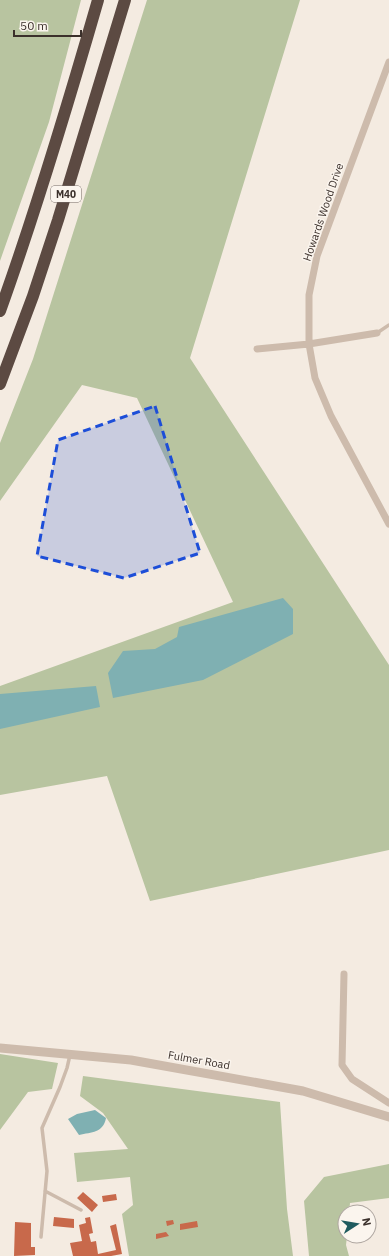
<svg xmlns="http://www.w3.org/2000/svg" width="389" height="1256" font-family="'IBM Plex Sans',sans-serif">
<rect width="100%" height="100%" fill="#f4ebe1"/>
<!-- green -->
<path fill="#b8c4a0" d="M0,0H81L49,122L0,261Z
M147,0H300L190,358L389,665V850L150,901L107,776L0,795V686L233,602L137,398L82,385L0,501V443L33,359Z
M0,1054L58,1063L52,1089L28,1092L0,1130Z
M83,1076L280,1102L287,1209L293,1256H129L122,1214L133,1205L130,1177L77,1182L74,1153L128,1149L103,1113L80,1096Z
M389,1164V1198L350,1203L349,1212H345V1236H347L346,1245L349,1256H309L304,1201L324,1177Z"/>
<!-- water -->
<path fill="#7fb0b2" d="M283,598L293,609V634L203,680L113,698L108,673L123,651L155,649L177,637L179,627Z
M96,686L100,707L0,729V694Z
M95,1110L106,1118C103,1133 92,1132 79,1135L68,1119L77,1114Z"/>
<!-- building -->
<path fill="#c8694b" d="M83,1192L98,1205L92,1212L77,1198Z
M116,1194L117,1200L103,1202L102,1196Z
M54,1217L74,1219V1228L53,1226Z
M90,1217L93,1233L89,1234L91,1242L96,1241L98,1254L116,1250L110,1226L116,1224L122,1254L111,1256H73L70,1243L82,1241L79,1225L86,1223L85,1218Z
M173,1220L174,1224L167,1226L166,1221Z
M197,1221L198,1227L180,1230V1224Z
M15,1222L31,1223V1247H35V1255L14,1256Z
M166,1232L169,1236L156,1239V1234Z"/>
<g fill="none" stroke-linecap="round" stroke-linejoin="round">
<!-- service -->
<path stroke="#cdbbac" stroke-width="3.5" d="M377,333L389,325
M45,1191L81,1210
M41,1237L47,1171L42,1128L60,1087L67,1068L70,1055"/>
<!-- minor -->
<path stroke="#cdbbac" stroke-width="7" d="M389,62L317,256L309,295V344L315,378L331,416L389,524
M257,349L309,344L377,333
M344,974L342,1065L352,1079L389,1103"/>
<!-- tertiary -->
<path stroke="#cdbbac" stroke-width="9" d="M0,1048L131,1060L303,1091L389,1117"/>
<!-- motorway -->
<path stroke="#5c4a42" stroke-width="12" d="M0,311C37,208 68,104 98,0
M0,384L33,296L58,220L125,0"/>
</g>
<!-- marked area -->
<path fill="#1d4ed8" fill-opacity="0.2" stroke="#1d4ed8" stroke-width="3" stroke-dasharray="8 5" stroke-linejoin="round" d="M155,406L200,553L124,578L37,556L58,440Z"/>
<g text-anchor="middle" stroke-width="3" stroke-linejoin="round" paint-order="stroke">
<!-- shield labels -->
<rect fill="#fbf5ee" stroke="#756b66" stroke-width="1" x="51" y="186" width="30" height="16" rx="3"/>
<g font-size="10" font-weight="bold" fill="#3b302b">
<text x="66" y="198">M40</text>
</g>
<!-- street labels -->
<g font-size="11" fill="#3b302b" stroke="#fbf5ee">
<text transform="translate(323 212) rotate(-71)" y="4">Howards Wood Drive</text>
<text transform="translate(199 1060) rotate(10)" y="4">Fulmer Road</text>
</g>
</g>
<!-- north arrow -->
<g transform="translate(357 1224) rotate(78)"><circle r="19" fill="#fbf5ee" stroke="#aea6a0"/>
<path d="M0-3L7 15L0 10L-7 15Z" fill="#1f5a5e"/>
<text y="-6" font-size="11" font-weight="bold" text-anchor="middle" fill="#3b302b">N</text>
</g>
<!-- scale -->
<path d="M14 30v6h67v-6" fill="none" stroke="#3b302b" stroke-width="2"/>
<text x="20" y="30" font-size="12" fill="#3b302b" stroke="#fbf5ee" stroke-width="3" paint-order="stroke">50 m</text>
</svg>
